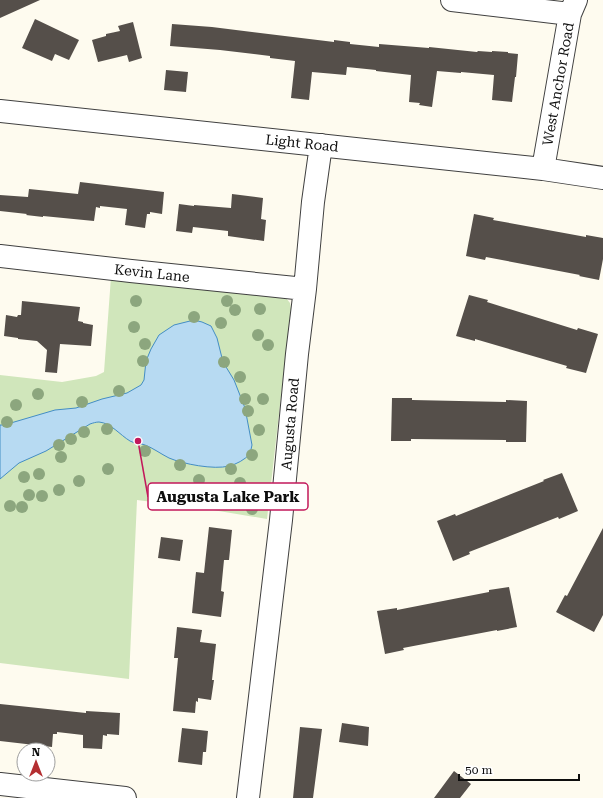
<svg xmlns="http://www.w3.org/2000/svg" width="603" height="798" font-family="'Roboto Serif',serif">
<rect width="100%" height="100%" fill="#fefbef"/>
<!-- green -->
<path fill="#d0e6bb" d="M111,277L286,298L290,303L291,309L267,519L207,509L137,500L129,679L0,663V375L62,382L96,376L104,372Z"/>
<!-- water -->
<path fill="#b7daf2" stroke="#438dc4" d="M194,320L202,322L211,326L217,338L223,362L234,380L245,408L252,445L250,454C244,460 237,464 229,466C214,470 183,464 169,458C161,454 153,448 145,445C140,443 135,444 130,441C120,435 111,423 99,422C96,422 93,423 90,424L46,451L19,463L0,479V425H4L55,410L76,408L102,399L127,393L141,385L144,380L146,361L151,349L159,335L174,325Z"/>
<!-- building -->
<path fill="#554f4a" d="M0,0H40L0,18Z
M35,19L79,40L69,60L55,54L52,61L22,48Z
M133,22L142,58L129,62L127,55L98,62L92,40L106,36V34L120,31L118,26Z
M172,24L212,27L334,42V40L350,42V44L379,47V44L429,48V47L477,52L478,51L492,52V51L508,52V53L518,54L516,77H515L512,102L492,100L494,75L461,72V73L437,71L432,107L419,105L420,103L409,102L411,75L376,71V70L347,67L346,75L312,72L309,100L291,98L295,61L270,58V56L220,50L170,46Z
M166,70L188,72L186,92L164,90Z
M80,182L164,192L162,214L150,212V214H147L145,228L125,225L127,209L100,206V208L96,207L94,221L43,216V217L26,215L27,214L0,211V195L28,197L29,189L78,194Z
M232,194L263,198L261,219L266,220L264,241L228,236V231L193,227L192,233L176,231L179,204L194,206V205L231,208Z
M474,214L494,218L493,220L586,237V235L603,238V259L599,280L579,276L580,275L486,257L485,260L466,256Z
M469,295L488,300L487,302L577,330L578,328L598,334L586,373L566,368L567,366L475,339V341L456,336Z
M22,301L80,307L78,321L83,322V323L93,325L91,346L60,344L57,373L45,372L47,350L37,341L18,339V338L4,336L6,315L17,317L18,315H21Z
M392,398H412V400L506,402V400L527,401L526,442H506V440L411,439V441H391Z
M562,473L578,511L559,519L558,517L469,552L470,554L453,561L437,521L455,514L456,516L544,481L543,480Z
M209,527L232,530L229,560H224L221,591L224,592L221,617L192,613L196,572L204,573Z
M603,528V615L594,632L556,612L565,595L567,596Z
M161,537L183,540L180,561L158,558Z
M509,587L517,627L497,631V630L403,648L404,650L385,654L377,611L397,608V610L489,592V590Z
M177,627L202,630L200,642L216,644L212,680H214L211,700L198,698V702L196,701L195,713L173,711L178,658H174Z
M0,704L86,713V711L120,713L119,735L107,734V736L103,735L102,749L83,748V735L57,732V734H53L52,747L0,741Z
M342,723L369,727L368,746L339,742Z
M300,727L322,729L313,798H293Z
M182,728L208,731L206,752H203L202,765L178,762Z
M454,771L471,784L460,798H434Z"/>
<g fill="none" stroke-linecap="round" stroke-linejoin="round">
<defs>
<path id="minor" d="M452,0L570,14
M0,111L543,169L603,178
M543,169L570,14L576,0
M0,256L131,271L305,289
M0,784L125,798
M248,798L281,520L297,354L305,289L313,202L321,145"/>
</defs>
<!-- minor casing -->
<use href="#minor" stroke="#404040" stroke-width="24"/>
<!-- minor -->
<use href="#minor" stroke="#fff" stroke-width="22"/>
</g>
<!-- trees -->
<g fill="#8ca67e">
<circle cx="136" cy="301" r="6"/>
<circle cx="227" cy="301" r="6"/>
<circle cx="260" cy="309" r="6"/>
<circle cx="235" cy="310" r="6"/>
<circle cx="194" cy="317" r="6"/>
<circle cx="221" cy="323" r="6"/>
<circle cx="134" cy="327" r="6"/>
<circle cx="258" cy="335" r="6"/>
<circle cx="145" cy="344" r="6"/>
<circle cx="268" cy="345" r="6"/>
<circle cx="143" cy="361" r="6"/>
<circle cx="224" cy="362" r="6"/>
<circle cx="240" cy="377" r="6"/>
<circle cx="119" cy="391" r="6"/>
<circle cx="38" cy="394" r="6"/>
<circle cx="245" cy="399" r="6"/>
<circle cx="263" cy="399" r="6"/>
<circle cx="82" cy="402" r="6"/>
<circle cx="16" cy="405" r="6"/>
<circle cx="248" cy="411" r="6"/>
<circle cx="7" cy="422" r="6"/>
<circle cx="107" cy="429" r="6"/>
<circle cx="259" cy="430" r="6"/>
<circle cx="84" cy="432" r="6"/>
<circle cx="71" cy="439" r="6"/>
<circle cx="59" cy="445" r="6"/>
<circle cx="145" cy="451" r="6"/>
<circle cx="252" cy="455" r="6"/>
<circle cx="61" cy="457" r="6"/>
<circle cx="180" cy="465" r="6"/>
<circle cx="108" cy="469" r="6"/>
<circle cx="231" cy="469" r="6"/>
<circle cx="39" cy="474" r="6"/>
<circle cx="24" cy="477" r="6"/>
<circle cx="199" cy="480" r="6"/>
<circle cx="79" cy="481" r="6"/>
<circle cx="240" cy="483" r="6"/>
<circle cx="59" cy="490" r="6"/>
<circle cx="29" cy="495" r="6"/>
<circle cx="42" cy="496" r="6"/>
<circle cx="10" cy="506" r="6"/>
<circle cx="22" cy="507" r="6"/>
<circle cx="252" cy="509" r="6"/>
</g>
<g text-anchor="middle" stroke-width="4" stroke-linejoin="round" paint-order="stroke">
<!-- street labels -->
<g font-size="14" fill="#0d0d0d" stroke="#fff">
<text transform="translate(558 84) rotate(-80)" y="5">West Anchor Road</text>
<text transform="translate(302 143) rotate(6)" y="5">Light Road</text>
<text transform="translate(152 273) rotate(6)" y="5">Kevin Lane</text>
<text transform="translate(290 424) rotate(-85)" y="5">Augusta Road</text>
</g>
</g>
<!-- callouts -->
<path fill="none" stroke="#c2185b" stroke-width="1.5" d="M138 441L148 497"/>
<circle fill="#c2185b" stroke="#fff" stroke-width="1.5" cx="138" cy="441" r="4"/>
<rect fill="#fff" stroke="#c2185b" stroke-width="1.5" x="148" y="483" width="160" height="27" rx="4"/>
<g font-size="15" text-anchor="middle" font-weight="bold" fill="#0d0d0d">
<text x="228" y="502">Augusta Lake Park</text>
</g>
<!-- north arrow -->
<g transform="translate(36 762)"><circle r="19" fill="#ffffff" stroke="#9e9e9e"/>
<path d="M0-3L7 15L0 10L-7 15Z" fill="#b42f32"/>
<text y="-6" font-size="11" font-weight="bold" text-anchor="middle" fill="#0d0d0d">N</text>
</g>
<!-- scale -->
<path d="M459 774v6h120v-6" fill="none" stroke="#0d0d0d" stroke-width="2"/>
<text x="465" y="774" font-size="12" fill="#0d0d0d" stroke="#ffffff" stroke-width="3" paint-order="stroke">50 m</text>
</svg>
